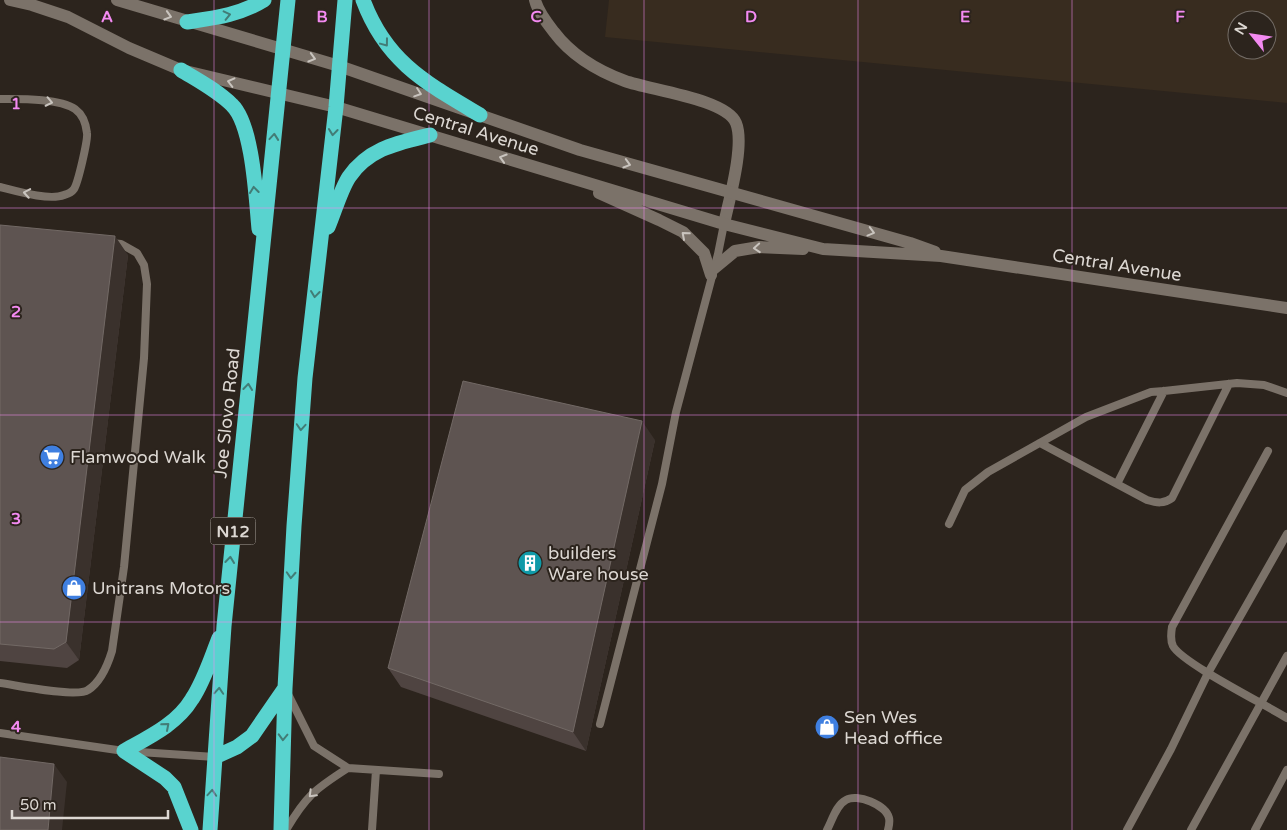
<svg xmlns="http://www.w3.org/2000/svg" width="1287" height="830" font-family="'Varela Round',sans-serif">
<rect width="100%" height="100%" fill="#2c241d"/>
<!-- built -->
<path fill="#382c1f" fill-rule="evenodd" d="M609,0H1287V103L605,37ZM1237,20H1267V50H1237Z"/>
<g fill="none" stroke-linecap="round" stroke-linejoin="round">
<!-- lane -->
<path stroke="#7b7269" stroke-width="8" d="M0,99C20,99 59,98 75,109C82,114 86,124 87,133C88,140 78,183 74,189C72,192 68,194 64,195C49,201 16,191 0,187
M1040,443L1147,500C1157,503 1164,504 1172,498L1229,384
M1268,451L1172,627C1171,633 1170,640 1173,646C1182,663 1266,705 1287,718
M1117,484L1164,391
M949,524L965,490L988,472L1086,417L1151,392L1164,391L1237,383L1264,385L1287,393
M0,683C16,685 77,698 88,690C101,682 108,664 112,651L124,567L144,358L147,284L144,265L137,253L121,244L111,243
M288,694L314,746L348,768L439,774
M600,724L662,484L676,412L718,254L724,224
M0,733L124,751L215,757
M286,830C306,796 315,789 348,768
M372,830L376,770
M827,830C832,821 836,805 846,800C857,793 886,805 889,818C890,822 889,826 888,830
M1127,830L1171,749L1208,673L1287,534
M1191,830L1287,656
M1255,830L1287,770"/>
<!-- street -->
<path stroke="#7b7269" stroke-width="12" d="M535,0C538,12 547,23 554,32C572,56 598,71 625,81C650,90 726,99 736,123C745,145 729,200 724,224"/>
<!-- secondary -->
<path stroke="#7b7269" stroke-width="12" d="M10,0L32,5L68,17L129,48L181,70L336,107L724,224L823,249L941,256L1287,308
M117,0L339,66L580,150L910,243L935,252
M599,193L659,220L683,232L704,253L711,275
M712,270L735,251L759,247L803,249"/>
<!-- highway -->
<path stroke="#59d3cf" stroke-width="15" d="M363,0C386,62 426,83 480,115
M187,22C214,18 240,15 264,0
M181,70C199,81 218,91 232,105C253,125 256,199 259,229
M328,227C334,213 341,189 349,177C369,148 398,143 430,135
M215,757L237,747L252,736L285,688
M191,830L174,787L165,778L124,751C149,737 177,724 192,699C204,681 211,658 219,638
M210,830L224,626L288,0
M281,830L285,688L294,526L305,378L336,107L345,0"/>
</g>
<!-- wall -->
<path fill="#4f4441" d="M0,225L128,255L79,660L67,668L0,661Z
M655,440L586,751L401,687L388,668Z"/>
<!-- shaded-wall -->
<path fill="#3a312c" d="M115,236L128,255L79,660L66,642Z
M642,421L655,440L586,751L573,732Z
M54,764L67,782L62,830H48Z"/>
<!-- building -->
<path fill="#5e5451" stroke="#726965" d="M0,225L115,236L66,642L54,649L0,644Z
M463,381L642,421L573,732L388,668Z
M0,757L54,764L48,830H0Z"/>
<!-- one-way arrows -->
<defs><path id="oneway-chevron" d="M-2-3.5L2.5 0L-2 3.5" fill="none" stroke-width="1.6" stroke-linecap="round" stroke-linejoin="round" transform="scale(1.25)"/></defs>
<g stroke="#427c76">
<use href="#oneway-chevron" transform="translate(227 15) rotate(-13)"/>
<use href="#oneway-chevron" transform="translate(385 43) rotate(53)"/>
<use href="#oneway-chevron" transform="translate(333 132) rotate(96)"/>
<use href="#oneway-chevron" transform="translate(274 137) rotate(-85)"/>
<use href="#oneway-chevron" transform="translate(254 190) rotate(-97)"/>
<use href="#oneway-chevron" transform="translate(315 294) rotate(97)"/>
<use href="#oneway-chevron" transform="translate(248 387) rotate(-84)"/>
<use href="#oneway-chevron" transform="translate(301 427) rotate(94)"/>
<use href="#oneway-chevron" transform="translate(230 560) rotate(-84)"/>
<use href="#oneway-chevron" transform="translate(291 575) rotate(93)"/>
<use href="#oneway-chevron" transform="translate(219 691) rotate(-86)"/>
<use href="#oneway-chevron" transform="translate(166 726) rotate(-41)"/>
<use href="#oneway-chevron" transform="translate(283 737) rotate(92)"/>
<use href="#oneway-chevron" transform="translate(212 793) rotate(-86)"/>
</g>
<g stroke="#c9c4be">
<use href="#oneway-chevron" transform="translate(168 16) rotate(17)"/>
<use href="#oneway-chevron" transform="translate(312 58) rotate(16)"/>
<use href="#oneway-chevron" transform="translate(231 82) rotate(-166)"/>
<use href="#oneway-chevron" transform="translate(418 93) rotate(19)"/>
<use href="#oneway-chevron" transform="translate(49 102) rotate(12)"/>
<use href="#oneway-chevron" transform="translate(503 158) rotate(-163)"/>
<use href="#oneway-chevron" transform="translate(627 164) rotate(16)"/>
<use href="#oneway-chevron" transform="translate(27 193) rotate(-170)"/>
<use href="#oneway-chevron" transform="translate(871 232) rotate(15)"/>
<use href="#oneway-chevron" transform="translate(685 235) rotate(-139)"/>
<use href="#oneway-chevron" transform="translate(757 248) rotate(176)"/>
<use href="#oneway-chevron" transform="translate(312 794) rotate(135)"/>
</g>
<!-- grid -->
<path fill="none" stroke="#f38af1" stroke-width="1" stroke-opacity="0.55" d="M214,0V830M429,0V830M644,0V830M858,0V830M1072,0V830M0,208H1287M0,415H1287M0,622H1287"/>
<!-- icons -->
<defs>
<symbol id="supermarket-disc" viewBox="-11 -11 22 22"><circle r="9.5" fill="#3f7fe0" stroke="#2c241d"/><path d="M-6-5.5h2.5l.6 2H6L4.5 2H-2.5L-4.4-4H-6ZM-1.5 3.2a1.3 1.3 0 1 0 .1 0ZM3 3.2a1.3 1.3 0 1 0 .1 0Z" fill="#fff"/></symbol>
<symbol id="building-disc" viewBox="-11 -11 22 22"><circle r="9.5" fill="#0f9aa8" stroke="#2c241d"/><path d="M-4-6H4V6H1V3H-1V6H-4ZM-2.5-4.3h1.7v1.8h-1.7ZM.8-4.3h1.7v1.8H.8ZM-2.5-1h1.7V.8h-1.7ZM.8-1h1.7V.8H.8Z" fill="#fff"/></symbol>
<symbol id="shop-disc" viewBox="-11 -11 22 22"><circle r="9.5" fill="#3f7fe0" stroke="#2c241d"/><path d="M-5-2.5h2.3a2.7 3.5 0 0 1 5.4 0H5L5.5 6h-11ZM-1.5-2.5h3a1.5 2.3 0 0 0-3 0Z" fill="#fff"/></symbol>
</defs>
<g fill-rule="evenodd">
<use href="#supermarket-disc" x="38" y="443" width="28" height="28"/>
<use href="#building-disc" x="516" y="549" width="28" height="28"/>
<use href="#shop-disc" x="60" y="574" width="28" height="28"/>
<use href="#shop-disc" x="813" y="713" width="28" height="28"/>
</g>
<g text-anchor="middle" stroke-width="4" stroke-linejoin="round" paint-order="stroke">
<!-- shield labels -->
<rect fill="#2c241d" stroke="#a8a29c" stroke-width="1" x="210.5" y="517.5" width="45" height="27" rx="4"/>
<g font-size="16" font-weight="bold" fill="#ddd8d3">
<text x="233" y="537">N12</text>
</g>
<!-- street labels -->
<g font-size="18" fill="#ddd8d3" stroke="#2c241d">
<text transform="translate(476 131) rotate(17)" y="6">Central Avenue</text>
<text transform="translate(1117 265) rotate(9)" y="6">Central Avenue</text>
<text transform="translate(227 413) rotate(-84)" y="6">Joe Slovo Road</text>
</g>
<!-- poi labels -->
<g font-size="18" fill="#ddd8d3" stroke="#2c241d" text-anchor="start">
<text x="70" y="463">Flamwood Walk</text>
<text x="548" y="559">builders<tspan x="548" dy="21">Ware house</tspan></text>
<text x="92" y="594">Unitrans Motors</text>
<text x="844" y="723">Sen Wes<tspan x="844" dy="21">Head office</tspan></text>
</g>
</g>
<g font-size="16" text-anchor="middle" font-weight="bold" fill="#f38af1" stroke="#2c241d" stroke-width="4" stroke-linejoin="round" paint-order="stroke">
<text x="107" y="22">A</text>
<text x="322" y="22">B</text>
<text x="536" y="22">C</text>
<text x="751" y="22">D</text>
<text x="965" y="22">E</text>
<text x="1180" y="22">F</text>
<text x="16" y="109">1</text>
<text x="16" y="317">2</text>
<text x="16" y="524">3</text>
<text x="16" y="732">4</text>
</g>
<!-- north arrow -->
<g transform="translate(1252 35) rotate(300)"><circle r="24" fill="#2c241d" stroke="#736c66"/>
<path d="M0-4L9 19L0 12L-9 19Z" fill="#f38af1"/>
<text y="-8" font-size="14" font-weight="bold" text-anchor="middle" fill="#ddd8d3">N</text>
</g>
<!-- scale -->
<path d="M12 810v8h156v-8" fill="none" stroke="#ddd8d3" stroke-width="2.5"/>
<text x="20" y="810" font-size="15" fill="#ddd8d3" stroke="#2c241d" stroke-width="4" paint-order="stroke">50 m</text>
</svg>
